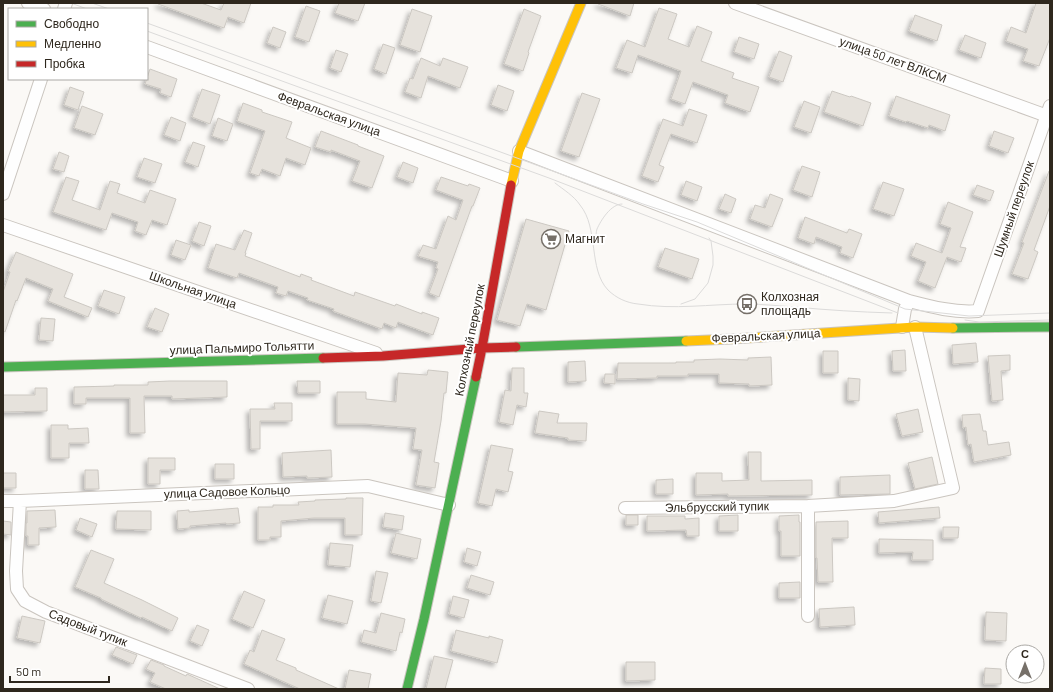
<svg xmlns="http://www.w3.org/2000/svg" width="1053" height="692" font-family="Barlow,sans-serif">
<defs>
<filter id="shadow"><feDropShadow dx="-3.5" dy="3.5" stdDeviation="2" flood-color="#0004"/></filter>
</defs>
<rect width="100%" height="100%" fill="#fbf9f6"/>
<!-- building -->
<path fill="#e6e2dc" stroke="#ccc8c2" filter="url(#shadow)" d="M159,3H201L221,10L224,3H251L244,23L228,17L224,28L158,4Z
M339,3H365L358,21L335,13Z
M598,3H634L630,16L598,4Z
M1036,3H1050V38L1039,66L1023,61L1028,49L1006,41L1011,27L1026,33Z
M306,6L320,11L309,42L295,37Z
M659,8L677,14L668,39L689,47L697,26L712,32L701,61L734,73L732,78L759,87L750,112L725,103L728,95L693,82L685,104L671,99L681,71L638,55L632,73L616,68L627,40L645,47Z
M412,9L432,16L420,52L400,45Z
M524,9L541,16L528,52L529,53L523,71L504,64Z
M915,15L942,25L937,41L909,31Z
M273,27L286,32L280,48L267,43Z
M965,35L986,43L981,58L959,50Z
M739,37L759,44L754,59L734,52Z
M383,44L395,48L386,74L374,69Z
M336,50L348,54L341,72L330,68Z
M779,51L792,56L783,82L769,77Z
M421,58L440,66L443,58L468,67L460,88L428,76L421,98L405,92L410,78L413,79Z
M150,69L177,79L171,97L160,93L161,89L145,84Z
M498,85L514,91L507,111L491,105Z
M70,87L84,92L78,110L64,105Z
M202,89L220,95L210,124L192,117Z
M832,91L850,97L851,96L871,103L863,126L824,112Z
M582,93L600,99L579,157L561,151Z
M896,96L950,115L945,131L929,125L928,128L907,121L906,122L889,116Z
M804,101L820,107L811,133L794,127Z
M243,103L262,110V112L292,122L286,138L311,148L305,165L286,158L280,176L262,169L259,176L250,173L265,131L237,121Z
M82,106L103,114L95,135L74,128Z
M689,109L707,115L697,143L671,134L659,165L664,167L658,182L642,176L663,119L683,126Z
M171,117L186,123L180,141L164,135Z
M218,118L233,124L227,141L212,136Z
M321,131L358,145V146L384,156L372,188L352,181L360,161L331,150V152L315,147Z
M994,131L1014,138L1008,153L989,146Z
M193,142L205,146L198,167L185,162Z
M59,152L69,156L64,172L53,169Z
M144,158L162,164L155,183L137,177Z
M403,162L418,168L413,183L397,177Z
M802,166L820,172L812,197L793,190Z
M1049,171H1050V206L1034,250L1038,252L1028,279L1012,274L1024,243L1022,242Z
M66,177L79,181L72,200L100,210L110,181L120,184L117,193L145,203L150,190L176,199L167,225L152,220L146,235L135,231L138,222L112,213L106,230L53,212Z
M441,177L468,186L469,184L480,188L473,206H472L439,297L429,293L438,269L436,268L438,262L418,256L423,245L436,249L448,216L456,220L463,200L436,190Z
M686,181L702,187L697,201L681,195Z
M883,182L904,189L894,216L873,209Z
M977,185L994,191L990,201L973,195Z
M725,194L736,199L731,213L719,209Z
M770,194L783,199L772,227L750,219L755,205L765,208Z
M948,202L973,212L960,247L966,248L961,262L947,257L935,288L918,281L926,262L911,256L916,243L942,253L951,228L940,224Z
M805,217L847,233L849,229L862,234L853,258L840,253L842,247L816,237L814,244L798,238Z
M526,219L569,231L546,310L527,304L520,326L497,320Z
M199,222L211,226L204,246L192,241Z
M244,230L252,233L245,253H246L245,256L300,277L301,274L312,278L311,280L354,296L355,292L395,306L396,304L422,314V312L439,318L433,335L398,322L396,328L384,323L382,329L333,311L334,309L307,300L308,298L288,291L286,296L276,293L278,287L239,273L237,278L208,268L216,244L235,250Z
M176,240L191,245L185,260L171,255Z
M665,248L699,259L692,279L658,267Z
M16,252L73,274L64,297L92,308L88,317L48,301L53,289L26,278L17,301L16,300L5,332L3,331V292L10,272L8,271Z
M104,290L125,297L119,314L98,306Z
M155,308L169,314L162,332L147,327Z
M41,318L55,319L53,341L39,340Z
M976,343L978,362L953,364L952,345Z
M905,350L906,371H893L892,351Z
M823,351H838V373H823Z
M1010,355V370L1001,371L1003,400L992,401L988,356Z
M771,357L772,385L749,386V384L719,383V374H688V376H657V378L617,379L618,363H676V362H694V360L720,359L748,360V358Z
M585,361L586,381L568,382V362Z
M512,368H524V393H528L526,407L517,405L513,425L499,422L505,390L511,391Z
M428,370L448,372L446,393H444L441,421L434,462L439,463L435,488L416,485L422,450L413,449L416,428L365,424H337V392H366V399L396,402L398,373L427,375Z
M605,374H615V384L604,383Z
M848,378L860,379L859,401L848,400Z
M170,381H227V397L172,399V396H144L145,433H130V398H86V404H74V387L114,386V385H148V382Z
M297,381H320V393H298Z
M35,388H47V411L3,412V395H35Z
M274,403H292V421H260V449H251L250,409H275Z
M918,409L923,432L902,436L896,414Z
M539,411L559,414L557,423H587L586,441L568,440V438L535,433Z
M980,414L983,431H986L988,445L1009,442L1011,455L974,462L971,444L968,445L966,427L963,428L962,415Z
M51,425H68V429L88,428L89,443H69V458H51Z
M491,445L513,449L508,471L513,472L508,492L496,489L492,506L478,503Z
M331,450L332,477L307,478V476L283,477L282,453Z
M748,452H761V481L812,480V495L728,496V494L696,495V473H722V481L749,480Z
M932,457L938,484L915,489L908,463Z
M148,458H175V470H160V484H148Z
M215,464H234V479H215Z
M85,470H98L99,489H85Z
M3,473H16V488H3Z
M890,475V494L840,495V477Z
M673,479V494H656V480Z
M346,498H363L362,535H345V518H314L281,521V537H270V540H258V507H273V505H299L298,502L315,501V500L346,499Z
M939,507L940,518L879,523L878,512Z
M238,508L240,523L226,524V523L190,526V528L178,529L177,511L189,510V512Z
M55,510L56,527L39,528V545H28V536H26V523H27V511Z
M117,511H151V530L116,529Z
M385,513L404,516L402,530L383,527Z
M626,515H638V525H626Z
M738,515V531H719V516Z
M799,515V522H800V556H781V531H779V516Z
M647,516H685V519L699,518V536H687L686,530L647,531Z
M80,518L97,524L92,537L76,530Z
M3,521L11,522V535L3,534Z
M848,521V538H832L833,582H818L817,558H816V522Z
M943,527H959L958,538H943Z
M396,533L421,539L417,559L391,553Z
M879,539L933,540V560H912L913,552L879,553Z
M330,543L353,545L350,567L328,565Z
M467,548L481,552L477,566L464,562Z
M91,550L114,559L104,583L142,600L178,618L172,631L142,617L141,618L101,599V598L75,587Z
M376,571L388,573L381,603L371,601Z
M471,575L494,582L490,595L467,588Z
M800,582V598H779V583Z
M244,591L265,600L253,628L232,619Z
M328,595L353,601L347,624L322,618Z
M453,596L469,600L464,618L449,614Z
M854,607L855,625L820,627L819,609Z
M986,612L1007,613L1006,641L985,640Z
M381,613L405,619L402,633L400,632L396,651L361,642L364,630L376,633Z
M22,616L45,621L40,643L17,638Z
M197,625L209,630L202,646L190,641Z
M262,630L285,639L276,660L296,668V670L339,689H300L244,664L250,650L254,652Z
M456,630L489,638V636L503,640L497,663L451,651Z
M116,647L137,655L133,664L112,655Z
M434,656L453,660L445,689H426Z
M151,660L164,665V666L186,676L187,674L220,689H166L150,682L155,673L146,669Z
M626,662H655V680L626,681Z
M985,668L1001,669V684H984Z
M349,670L371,674L368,689H345Z"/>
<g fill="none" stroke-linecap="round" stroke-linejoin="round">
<defs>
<path id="street" d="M28,3L44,9
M735,3L1050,117
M64,9L66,3
M147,47L512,181
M519,151L909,301C932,307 955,313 978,311L1050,106
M3,194L41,79
M3,225L376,353
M902,327L905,309L909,301
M3,501H20L368,486L449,505
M20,501L16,571L17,589L25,601L46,612L248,689
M625,508L808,506L894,501L953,488L915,327
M808,616V506"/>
<path id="fast" d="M953,328L1050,327
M516,347L686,341
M3,367L323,358
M407,689L424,619L476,377"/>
<path id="slow" d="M511,185L519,151L581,3
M686,341L732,339L915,327L953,328"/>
<path id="jam" d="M323,358L383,356L482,348L516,347
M476,377L482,348L511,185"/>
</defs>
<!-- street casing -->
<use href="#street" stroke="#cac5bf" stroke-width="14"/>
<!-- fast casing -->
<use href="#fast" stroke="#cac5bf" stroke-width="11"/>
<!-- slow casing -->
<use href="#slow" stroke="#cac5bf" stroke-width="11"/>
<!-- jam casing -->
<use href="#jam" stroke="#cac5bf" stroke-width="11"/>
<!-- street -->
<use href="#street" stroke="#fefefe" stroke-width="12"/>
<!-- fast -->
<use href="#fast" stroke="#4caf50" stroke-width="9"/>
<!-- slow -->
<use href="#slow" stroke="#ffc107" stroke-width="9"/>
<!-- jam -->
<use href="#jam" stroke="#c62828" stroke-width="9"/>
<!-- tram -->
<path stroke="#dcdbda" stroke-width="1" d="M71,3L87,9
M92,3L109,9
M147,23L643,204L697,222L898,306L905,309L969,316L1050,313
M147,31L282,81L549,178L898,313
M555,183C564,190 574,196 580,205C599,228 588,269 608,290C616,298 627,303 638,304C674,310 710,304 746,304C763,304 779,306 795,307C827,310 859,312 892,313
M596,239C596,236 596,232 597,229C601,220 611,204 622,204
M681,304L695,299L708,283L713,265V256L711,241L709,238
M965,320L979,322L1050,320"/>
</g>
<!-- icons -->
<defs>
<symbol id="supermarket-ring" viewBox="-11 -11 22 22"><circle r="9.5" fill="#fff" stroke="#767069" stroke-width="1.5"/><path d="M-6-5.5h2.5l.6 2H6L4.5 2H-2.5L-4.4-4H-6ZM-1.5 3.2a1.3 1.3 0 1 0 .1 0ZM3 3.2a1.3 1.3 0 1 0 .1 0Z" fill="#767069"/></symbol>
<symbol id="bus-ring" viewBox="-11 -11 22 22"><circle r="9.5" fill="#fff" stroke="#767069" stroke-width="1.5"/><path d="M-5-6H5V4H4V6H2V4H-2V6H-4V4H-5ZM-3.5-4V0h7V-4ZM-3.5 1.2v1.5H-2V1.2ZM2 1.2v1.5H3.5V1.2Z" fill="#767069"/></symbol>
</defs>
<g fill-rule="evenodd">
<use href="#supermarket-ring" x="540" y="228" width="22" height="22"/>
<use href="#bus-ring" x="736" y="293" width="22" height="22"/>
</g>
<g text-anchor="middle" stroke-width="4" stroke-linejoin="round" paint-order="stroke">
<!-- street labels -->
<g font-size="12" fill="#2e271d" stroke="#fff">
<text transform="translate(893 60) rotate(20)" y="4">улица 50 лет ВЛКСМ</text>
<text transform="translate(329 114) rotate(20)" y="4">Февральская улица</text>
<text transform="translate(1014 209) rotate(-71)" y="4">Шумный переулок</text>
<text transform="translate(193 290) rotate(19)" y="4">Школьная улица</text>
<text transform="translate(766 336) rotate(-3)" y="4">Февральская улица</text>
<text transform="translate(470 340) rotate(-79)" y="4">Колхозный переулок</text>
<text transform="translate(242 348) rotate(-2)" y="4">улица Пальмиро Тольятти</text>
<text transform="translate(227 492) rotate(-2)" y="4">улица Садовое Кольцо</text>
<text transform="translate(717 507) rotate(-1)" y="4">Эльбрусский тупик</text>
<text transform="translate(88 628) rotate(21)" y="4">Садовый тупик</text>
</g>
<!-- poi labels -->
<g font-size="12" fill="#2e271d" stroke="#fff" text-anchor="start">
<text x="565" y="243">Магнит</text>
<text x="761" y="301">Колхозная<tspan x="761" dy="14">площадь</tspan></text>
</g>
</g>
<!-- border -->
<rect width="1053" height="692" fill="none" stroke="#2e271d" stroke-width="8"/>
<!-- legend -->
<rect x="8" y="8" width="140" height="72" fill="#ffffff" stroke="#aba9a5"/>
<rect x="16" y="21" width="20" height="6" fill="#4caf50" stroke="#aba9a5"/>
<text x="44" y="28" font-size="12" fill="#2e271d">Свободно</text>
<rect x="16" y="41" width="20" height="6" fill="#ffc107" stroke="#aba9a5"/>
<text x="44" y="48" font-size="12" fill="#2e271d">Медленно</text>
<rect x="16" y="61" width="20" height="6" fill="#c62828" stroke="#aba9a5"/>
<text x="44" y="68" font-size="12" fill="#2e271d">Пробка</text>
<!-- north arrow -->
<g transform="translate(1025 664)"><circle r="19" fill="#ffffff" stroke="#aba9a5"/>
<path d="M0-3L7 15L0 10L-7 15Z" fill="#767069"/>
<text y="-6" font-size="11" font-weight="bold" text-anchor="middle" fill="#2e271d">С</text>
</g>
<!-- scale -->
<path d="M10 676v6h99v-6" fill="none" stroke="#2e271d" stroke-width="2"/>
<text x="16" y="676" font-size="12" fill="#2e271d" stroke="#ffffff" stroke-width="3" paint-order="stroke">50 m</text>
</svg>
